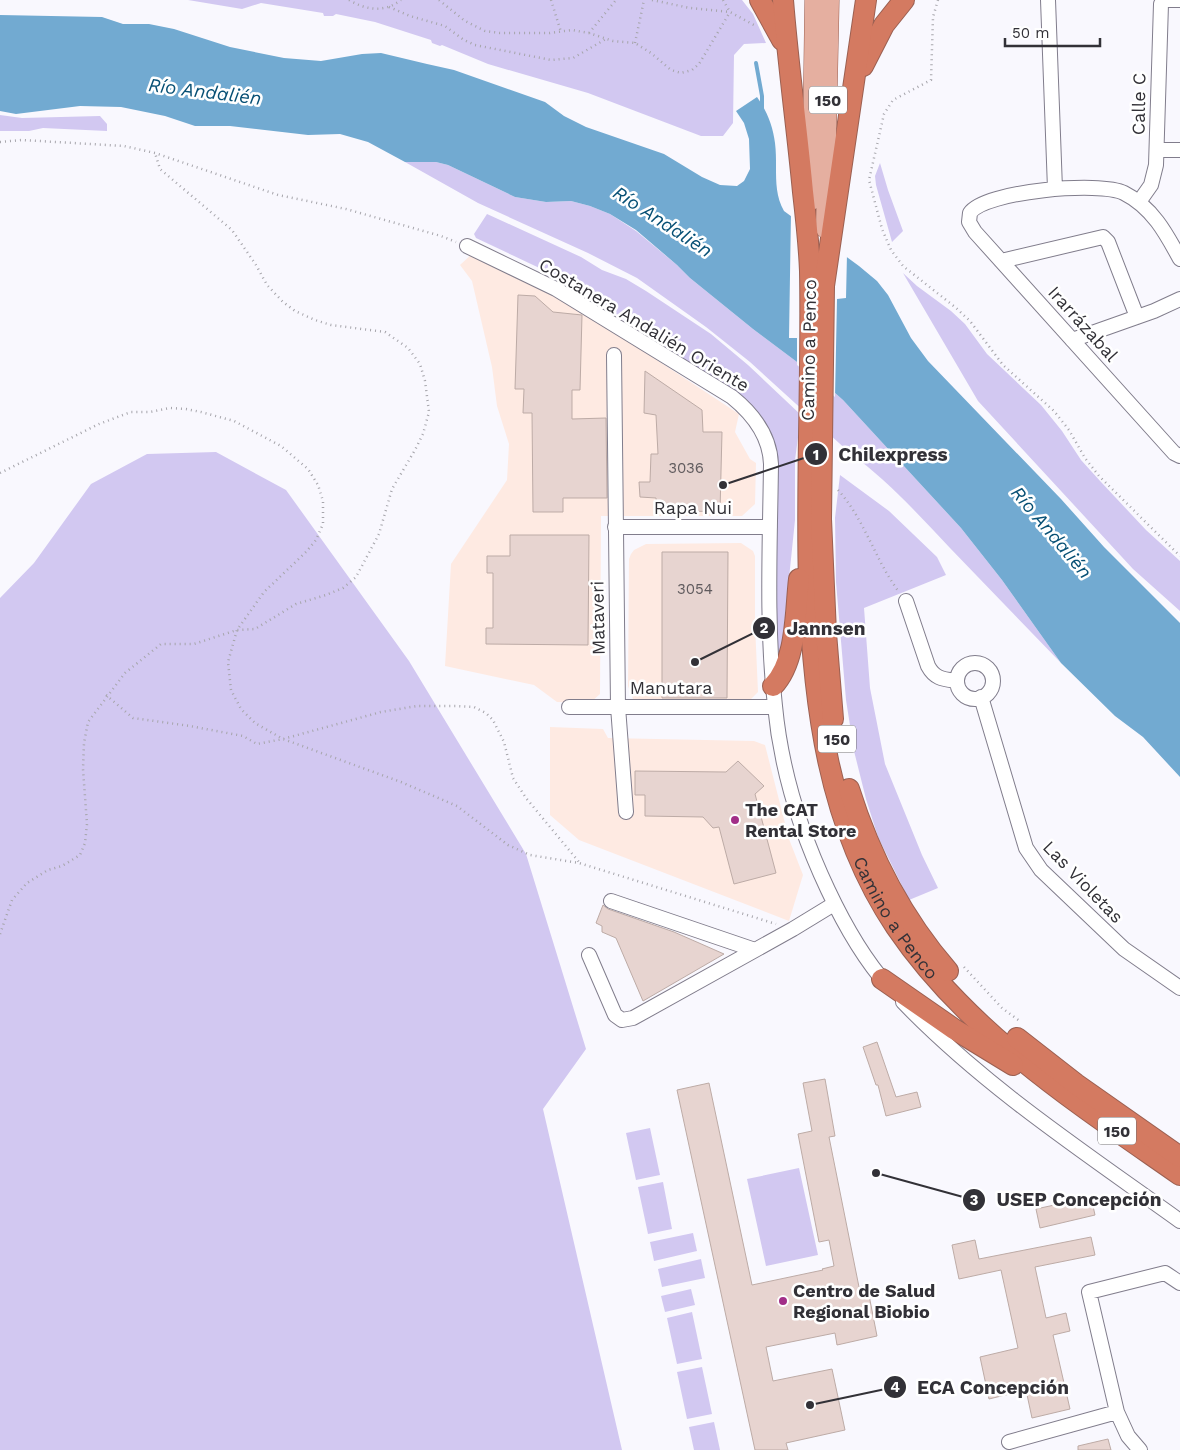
<svg xmlns="http://www.w3.org/2000/svg" width="1180" height="1450" font-family="'Work Sans',sans-serif">
<rect width="100%" height="100%" fill="#f9f8fe"/>
<!-- industrial -->
<path fill="#feeae2" d="M473,253L552,291L739,414L735,432L750,459L756,463L755,504L742,516H601L600,694L590,703L557,702L534,685L445,666L451,564L507,480L509,444L497,406L492,367L472,281L460,265Z
M741,543L753,551L755,556V625L758,692L748,702L637,701L633,699L628,686L629,559L631,554L634,550L646,544Z
M550,727L603,729L608,738L754,741L765,745L789,839L803,875L789,921L579,840L550,815Z"/>
<!-- green -->
<path fill="#d2c8f1" d="M188,0H742L753,14L766,43L744,44L734,55L733,123L723,136H701L588,93L488,64L442,45L440,46L432,43L431,40L375,22L336,14L333,16H324L323,13L261,3L242,9Z
M0,115L22,118L100,116L107,124V131L43,128L29,131H0Z
M405,162H436L448,165L515,197L546,202L571,201L590,206L610,214L636,231L677,265L690,278L753,329L817,377L843,400L961,528L1002,580L1061,663C1024,625 987,586 950,548C919,515 887,480 850,453L750,362L706,327L637,278L588,253L478,203Z
M880,163L888,190L903,231L892,242L876,185L875,176Z
M487,214L581,257L602,270L626,279L646,291L711,334L748,365L801,415L795,460V520L781,656L778,663L776,649V461L744,400L569,282L476,238L474,234Z
M903,273L917,286L951,311L965,324L987,354L1041,405L1062,431L1081,460L1101,482L1146,530L1180,561V611L1133,569L978,401Z
M216,452L286,490L409,661L526,854L586,1049L543,1109L622,1450H0V598L34,563L91,484L147,454Z
M840,475L889,511L937,557L946,575L864,608L870,688L885,764L922,855L938,888L909,900L878,837L866,799L854,751L846,700L836,582L835,518Z
M650,1128L660,1175L636,1180L626,1133Z
M799,1168L818,1255L766,1266L747,1179Z
M663,1182L672,1229L648,1234L638,1187Z
M693,1233L697,1251L654,1261L650,1242Z
M701,1259L705,1278L662,1287L658,1269Z
M691,1289L695,1305L665,1312L661,1296Z
M692,1312L702,1359L677,1364L667,1318Z
M702,1367L712,1414L687,1419L677,1372Z
M714,1422L720,1450H694L689,1427Z"/>
<!-- water -->
<path fill="#72aad1" d="M0,15L102,17L123,24H149L174,29L230,47L284,58L321,61L362,54L381,53L427,64L454,70L545,102L564,116L586,127L664,154L702,177L720,185L737,186L744,181L750,169L749,139L744,123L736,111L757,97C767,111 773,126 775,143C778,167 772,190 784,211L859,266L877,281L888,295L911,338L928,361L1061,499L1104,547L1180,623V777L1143,737L1115,716L1061,663L1002,580L961,528L843,400L817,377L753,329L690,278L677,265L636,230L610,214L590,206L571,201L546,202L515,197L448,165L436,162H405L368,142L340,134L308,135L230,126H195L165,116L121,107L80,106L16,114L0,111Z"/>
<!-- pier -->
<path fill="#f9f8fe" d="M791,213L847,254L846,298L837,299L835,397L797,365V338H789Z"/>
<g fill="none" stroke-linecap="round" stroke-linejoin="round">
<!-- stream -->
<path stroke="#72aad1" stroke-width="4" d="M756,63L762,96V110"/>
</g>
<!-- building -->
<path fill="#e7d4d0" stroke="#bdaba6" d="M518,295L535,296L553,312L582,315L580,390H572V419L606,418L607,498H563V512H533L532,413H523L524,389H515Z
M645,371L702,410L703,432H722L720,511L657,512L656,498L640,497L639,482H650L651,454H658L656,415L644,413Z
M510,535H589L588,645L486,644V628H493V573H487V556H510Z
M662,552H728L727,698H662Z
M738,761L764,786L755,794L776,873L734,884L719,827L713,828L703,817L645,816V795H635V771L726,772Z
M603,905L608,909L674,932L724,954L643,1001L616,938L602,932V926L596,923Z
M877,1042L896,1097L917,1092L921,1107L886,1116L878,1085H876L863,1047Z
M825,1079L835,1136L829,1137L859,1287L867,1285L877,1336L837,1345L835,1333L766,1347L773,1381L832,1369L845,1430L786,1443L788,1450H755L677,1090L709,1083L752,1285L823,1270L822,1269L834,1266L829,1240L819,1242L798,1134L812,1131L803,1083Z
M1091,1197L1095,1215L1040,1228L1036,1209Z
M1091,1237L1095,1255L1035,1267L1046,1318L1066,1313L1070,1331L1053,1335L1070,1409L1032,1418L1026,1390L989,1399L980,1357L1018,1348L1001,1270L959,1279L952,1245L975,1240L979,1259Z
M1108,1439L1111,1450H1078V1446Z"/>
<g fill="none" stroke-linecap="round" stroke-linejoin="round">
<defs>
<path id="minor" d="M1048,0L1055,189
M1157,150H1180
M1139,202L1151,185L1156,165L1161,4L1165,0H1180
M467,246L556,289L732,397C753,414 770,436 771,464C770,544 766,626 775,706C781,769 801,833 828,890C844,924 863,958 888,986
M1180,259C1166,233 1152,207 1124,193C1101,181 984,191 970,213L969,222L975,232L1174,453L1180,456
M1001,261L1103,237L1108,242L1137,317
M1072,340L1154,311L1180,299
M614,355L618,707L626,812
M615,527H770
M906,601L928,666C935,679 943,679 957,681
M957 681a18 18 0 1 1 36 0a18 18 0 1 1-36 0Z
M981,697L1026,848L1041,870L1124,949L1180,988
M569,707H775
M611,901L755,950
M589,955L615,1015L622,1020L633,1018L793,929L834,904
M903,1002C985,1087 1084,1152 1180,1221
M1009,1442L1117,1412
M1140,1450L1128,1436L1117,1412L1089,1292L1165,1273L1180,1283"/>
<path id="major" d="M811,201L814,0
M825,229L830,0"/>
<g id="highway">
<path d="M760,0L782,40"/>
<path id="s1" d="M783,0C788,64 797,128 803,192C806,218 809,245 810,271C812,376 806,480 809,584C813,703 828,826 896,927C968,1033 1077,1103 1180,1175"/>
<path d="M863,66L884,25L904,0"/>
<path d="M773,686C797,661 795,613 799,579"/>
<path d="M833,719L826,633L821,519L824,286L866,0"/>
<path d="M849,789C870,856 902,918 948,971"/>
<path d="M882,979L954,1029L1013,1065"/>
<path d="M1017,1038L1076,1084L1180,1157"/>
</g>
</defs>
<!-- minor casing -->
<use href="#minor" stroke="#817d8c" stroke-width="16"/>
<!-- major casing -->
<use href="#major" stroke="#9b6052" stroke-width="19"/>
<!-- highway casing -->
<use href="#highway" stroke="#9b6052" stroke-width="22"/>
<!-- path -->
<path stroke="#a6a5ab" stroke-width="2.5" stroke-dasharray="1 4" stroke-linecap="butt" d="M349,0C366,10 384,13 401,0
M439,0L465,21L485,31L500,33H550L572,30L589,33L613,41L635,43L651,53L671,70L681,73L692,70L699,64L730,12
M551,0L561,32
M652,0L690,8L730,12L754,25
M723,0L730,12
M938,0L933,17L931,80L893,100L884,114L869,180L882,229L891,250L903,266L955,307L970,321L1003,365L1054,411L1069,430L1085,458L1099,476L1180,556
M389,7L410,16L445,26L464,40L475,45L551,60L573,58L606,39
M589,33L616,0
M635,43L644,0
M0,142L22,140L124,146L155,153L278,195L346,209L441,236L456,242
M0,473L99,424L131,412H150L170,408L186,409L201,412L234,421L281,446L308,469L318,485L323,501V524L316,540L306,552L264,592L237,630L228,662L231,690L241,709L255,723L283,739L401,782L457,806L508,845L530,855L579,863L776,924
M838,490C865,520 875,560 899,592
M106,695L133,718L190,726L243,736L257,744L283,739L381,712L417,706H456L474,707L486,713L493,720L504,742L513,778L526,798L579,862
M0,934L12,900L27,883L48,870L62,866L80,855L85,843L87,824L83,769L84,743L88,722L125,673L161,644H194L237,630L255,629L296,604L326,595L343,588L356,577L379,534L392,489L415,450L423,434L429,412L425,381L420,364L408,348L385,332L331,325L315,320L295,311L283,302L267,285L256,265L232,230L160,169L155,153
M964,967L1002,1008L1021,1022"/>
<!-- minor -->
<use href="#minor" stroke="#fff" stroke-width="14"/>
<!-- major -->
<use href="#major" stroke="#e5afa0" stroke-width="18"/>
<!-- highway -->
<use href="#highway" stroke="#d47a61" stroke-width="20"/>
</g>
<!-- markers -->
<g fill="#a22e88" stroke="#fff" stroke-width="2">
<circle cx="735" cy="820" r="5"/>
<circle cx="783" cy="1301" r="5"/>
</g>
<g text-anchor="middle" stroke-width="5" stroke-linejoin="round" paint-order="stroke">
<!-- number labels -->
<g font-size="15" fill="#5f5a5d">
<text x="686" y="473">3036</text>
<text x="695" y="594">3054</text>
</g>
<!-- shield labels -->
<g fill="#fff" stroke="#706f73" stroke-width="1">
<rect x="809" y="86.5" width="38" height="27" rx="4"/>
<rect x="818" y="725.5" width="38" height="27" rx="4"/>
<rect x="1098" y="1117.5" width="38" height="27" rx="4"/>
</g>
<g font-size="16" font-weight="bold" fill="#323137">
<text x="828" y="106">150</text>
<text x="837" y="745">150</text>
<text x="1117" y="1137">150</text>
</g>
<!-- street labels -->
<g font-size="18" fill="#323137" stroke="#fff">
<text transform="translate(1139 104) rotate(-89)" y="6">Calle C</text>
<text transform="translate(1083 324) rotate(48)" y="6">Irarrázabal</text>
<text transform="translate(644 325) rotate(31)" y="6">Costanera Andalién Oriente</text>
<text transform="translate(809 350) rotate(-89)" y="6">Camino a Penco</text>
<text x="693" y="514">Rapa Nui</text>
<text transform="translate(598 618) rotate(-91)" y="6">Mataveri</text>
<text x="671" y="694">Manutara</text>
<text transform="translate(1083 882) rotate(46)" y="6">Las Violetas</text>
<text dy="6" stroke="none"><textPath href="#s1" startOffset="936">Camino a Penco</textPath></text>
</g>
<!-- poi labels -->
<g font-size="18" font-weight="bold" fill="#323137" stroke="#fff" text-anchor="start">
<text x="745" y="816">The CAT<tspan x="745" dy="21">Rental Store</tspan></text>
<text x="793" y="1297">Centro de Salud<tspan x="793" dy="21">Regional Biobio</tspan></text>
</g>
<!-- water labels -->
<g font-size="19" font-style="italic" fill="#075075" stroke="#fff">
<text transform="translate(205 91) rotate(7)" y="7">Río Andalién</text>
<text transform="translate(663 221) rotate(33)" y="7">Río Andalién</text>
<text transform="translate(1052 532) rotate(50)" y="7">Río Andalién</text>
</g>
</g>
<!-- callouts -->
<path fill="none" stroke="#323137" stroke-width="2" d="M723 485L816 454M695 662L764 628M876 1173L974 1200M810 1405L895 1387"/>
<g fill="#323137" stroke="#fff" stroke-width="2">
<circle cx="723" cy="485" r="5"/>
<circle cx="695" cy="662" r="5"/>
<circle cx="876" cy="1173" r="5"/>
<circle cx="810" cy="1405" r="5"/>
<circle cx="816" cy="454" r="12"/>
<circle cx="764" cy="628" r="12"/>
<circle cx="974" cy="1200" r="12"/>
<circle cx="895" cy="1387" r="12"/>
</g>
<g font-size="15" text-anchor="middle" font-weight="bold" fill="#fff">
<text x="816" y="460">1</text>
<text x="764" y="633">2</text>
<text x="974" y="1205">3</text>
<text x="895" y="1392">4</text>
</g>
<g font-size="19" text-anchor="middle" font-weight="bold" fill="#323137" stroke="#fff" stroke-width="5" stroke-linejoin="round" paint-order="stroke">
<text x="893" y="461">Chilexpress</text>
<text x="826" y="635">Jannsen</text>
<text x="1079" y="1206">USEP Concepción</text>
<text x="993" y="1394">ECA Concepción</text>
</g>
<!-- scale -->
<path d="M1005 38v8h95v-8" fill="none" stroke="#323137" stroke-width="2.5"/>
<text x="1012" y="38" font-size="15" fill="#323137" stroke="#ffffff" stroke-width="4" paint-order="stroke">50 m</text>
</svg>
